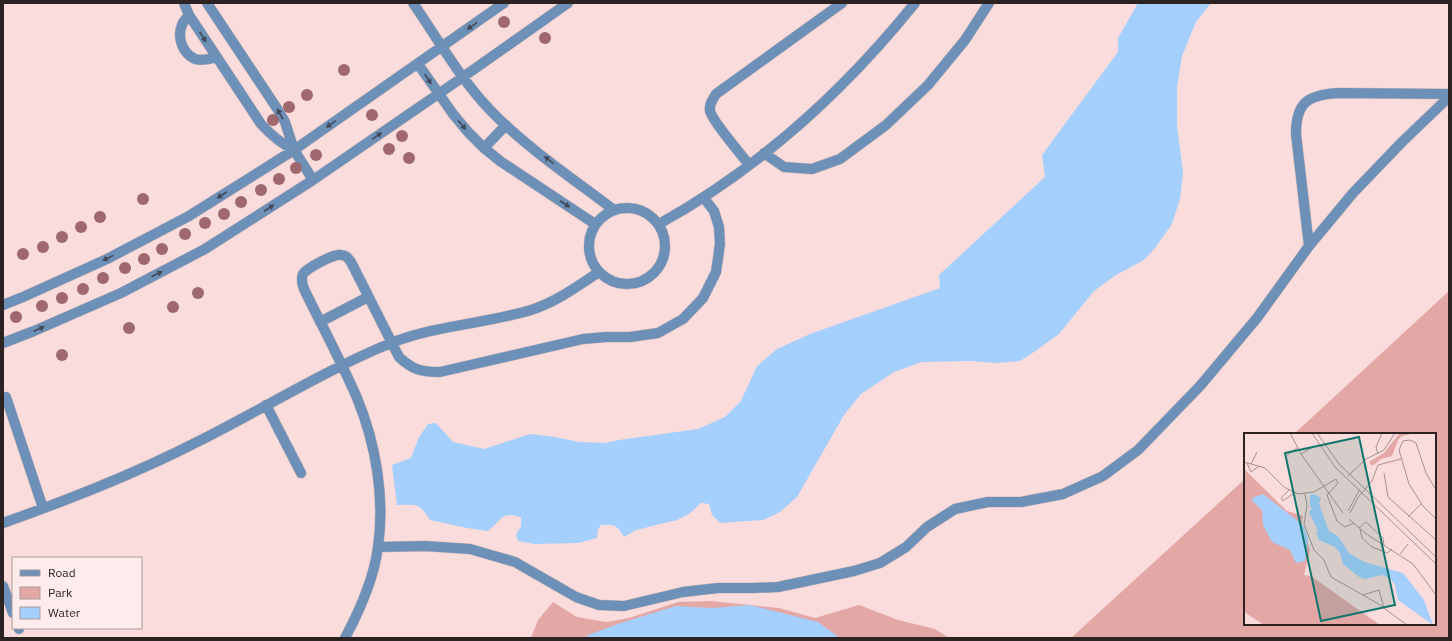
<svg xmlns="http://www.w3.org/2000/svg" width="1452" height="641" font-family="'IBM Plex Sans',sans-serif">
<rect width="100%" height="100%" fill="#f9dcdb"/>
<!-- green -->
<path fill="#e3a7a6" d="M1449,291V638H1071L1245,479V624H1435V434H1294Z
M711,601L779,608L815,618L859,605L898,620L935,629L949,638H531L538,620L553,602L577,617L606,622L629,618L678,602Z"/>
<!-- water -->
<path fill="#a5cffd" d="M1138,3H1211L1196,22L1182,56L1177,87V125L1183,173L1180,199L1172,224L1155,248L1144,260L1116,275L1094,291L1059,334L1034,352L1020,361L996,363L970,361L922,362L894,372L861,394L844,415L797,497L780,512L763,520L720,523L712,515L709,504L701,503L689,514L677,520L636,530L624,537C617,525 615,524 601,525L598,529L597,538L578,543L535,544L518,541L516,535L521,526V518C502,510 502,520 488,531L467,528L430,520C418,502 418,505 397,505L392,465L411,458L419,437L428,424L436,423L453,442L484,449L530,434L555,437L579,442L605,443L619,440L698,429L725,417L741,401L757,366L777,349L810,334L940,288L939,275L1045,177L1042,155L1118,52V38Z
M750,605L818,622L840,638H586L588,635L624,622L676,606L712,608Z"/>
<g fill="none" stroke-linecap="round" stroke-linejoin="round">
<defs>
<path id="minor" d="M184,3L189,15L261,124C271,135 280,143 294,150
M207,3L278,110L285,122L294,150L313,180
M413,3C438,39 460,79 491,111C527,148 572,178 614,210
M189,15C187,18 183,21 182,25C177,37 182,53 195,59C202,61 210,59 217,57
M418,64L453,114L468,132L484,148L500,161L595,224
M484,148L506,125
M764,153L784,167L812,169L840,159L886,125L928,85L965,40L989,3
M749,165C742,155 712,121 710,111C709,104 713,99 716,94L842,3
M589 246a38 38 0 1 1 76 0a38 38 0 1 1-76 0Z
M659,224C758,169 844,91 915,3
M1309,246L1296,134C1296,102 1308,95 1338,93L1449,94
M3,305L23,297L107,259L189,216L294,150L504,3
M320,322L368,297
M3,343L34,331L121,293L205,249L313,180L463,77L568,3
M6,397L43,508
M266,405L301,473
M3,523C68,500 132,475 193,444C260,411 323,371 391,343C436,325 485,324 531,310C556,302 578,286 599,272
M378,547L425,546L470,549L515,562L576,597L599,605L624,606L683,592L718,588H753L778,587L854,571L880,563L906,547L927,527L955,509L988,502H1021L1063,494L1103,476L1138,450L1200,386L1257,318L1309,246L1353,193L1402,142L1449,97
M3,586L13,613
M19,628V629
M345,638C360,610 374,579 378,547C385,498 376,444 357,398C341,361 322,326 304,289C302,284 301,279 303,274C307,268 335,253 341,255C346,255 348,258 351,262L399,357C413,370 421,372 440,372L583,339L606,337H630L658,333L683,319L703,298L716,272L720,244L719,227L714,211L704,198"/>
</defs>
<!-- minor casing -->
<use href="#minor" stroke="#d4bbba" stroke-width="11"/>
<!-- minor -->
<use href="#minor" stroke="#6d90b8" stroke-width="10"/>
</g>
<!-- trees -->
<g fill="#9e686e">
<circle cx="504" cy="22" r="6"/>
<circle cx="545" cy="38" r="6"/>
<circle cx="344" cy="70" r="6"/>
<circle cx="307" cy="95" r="6"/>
<circle cx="289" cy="107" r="6"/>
<circle cx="372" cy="115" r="6"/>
<circle cx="273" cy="120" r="6"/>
<circle cx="402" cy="136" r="6"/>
<circle cx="389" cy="149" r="6"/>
<circle cx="316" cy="155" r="6"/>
<circle cx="409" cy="158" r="6"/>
<circle cx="296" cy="168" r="6"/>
<circle cx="279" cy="179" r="6"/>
<circle cx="261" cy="190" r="6"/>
<circle cx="143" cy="199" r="6"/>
<circle cx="241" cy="202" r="6"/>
<circle cx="224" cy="214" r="6"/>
<circle cx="100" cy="217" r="6"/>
<circle cx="205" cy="223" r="6"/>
<circle cx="81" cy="227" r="6"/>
<circle cx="185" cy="234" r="6"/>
<circle cx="62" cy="237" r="6"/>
<circle cx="43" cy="247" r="6"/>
<circle cx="162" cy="249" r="6"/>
<circle cx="23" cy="254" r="6"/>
<circle cx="144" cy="259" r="6"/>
<circle cx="125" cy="268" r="6"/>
<circle cx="103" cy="278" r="6"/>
<circle cx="83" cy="289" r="6"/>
<circle cx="198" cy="293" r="6"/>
<circle cx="62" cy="298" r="6"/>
<circle cx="42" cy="306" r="6"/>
<circle cx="173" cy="307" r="6"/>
<circle cx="16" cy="317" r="6"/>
<circle cx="129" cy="328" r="6"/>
<circle cx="62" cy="355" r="6"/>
</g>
<!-- one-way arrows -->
<defs><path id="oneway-solid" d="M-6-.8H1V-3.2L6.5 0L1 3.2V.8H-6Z"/></defs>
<g fill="#434856">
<use href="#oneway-solid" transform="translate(472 26) rotate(145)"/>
<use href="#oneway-solid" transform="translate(203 37) rotate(57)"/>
<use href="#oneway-solid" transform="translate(428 79) rotate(57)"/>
<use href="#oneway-solid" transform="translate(280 114) rotate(-119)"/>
<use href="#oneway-solid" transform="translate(331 124) rotate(145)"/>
<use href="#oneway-solid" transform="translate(462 125) rotate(50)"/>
<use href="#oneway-solid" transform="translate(377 136) rotate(-34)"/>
<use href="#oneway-solid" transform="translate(549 160) rotate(-142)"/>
<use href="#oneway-solid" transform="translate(222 195) rotate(148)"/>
<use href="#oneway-solid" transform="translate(565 204) rotate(33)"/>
<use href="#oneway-solid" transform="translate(269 208) rotate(-33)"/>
<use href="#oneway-solid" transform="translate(108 258) rotate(154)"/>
<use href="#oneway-solid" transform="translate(157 274) rotate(-27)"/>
<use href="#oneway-solid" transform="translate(39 329) rotate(-24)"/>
</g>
<!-- overview -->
<g transform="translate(1244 433)">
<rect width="192" height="192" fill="#f9dcdb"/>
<path d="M171,0L158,3L154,7L148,23L137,26L128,33L125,29L140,20L155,1ZM0,36L43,78L59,83L58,90L66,118L60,142L67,143L136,192H20L0,179Z" fill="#e3a7a6"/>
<path d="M19,61L59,92L64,106L61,128L52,130L46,117L28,109L19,92L18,77L8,68V65ZM71,61L77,65L75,71L85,98L94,103L105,120L120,129L159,140L180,167L189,192L154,167L151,152L146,145L138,142L121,146L115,144L99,131L96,120L91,114L75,107L72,100L74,98L65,79L68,76L66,74V62Z" fill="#a5cffd"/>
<path fill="none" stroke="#a79291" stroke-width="1" d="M46,0L57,21L99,80M68,0L91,34L192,131M73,0L95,31L192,124M57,21L69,14M134,21L132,14L138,0M43,22L53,15M0,29L21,35L40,54L54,61L70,59L92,46L94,50L83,62L93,88L101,94L110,90M3,30L7,39L15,33M7,31L13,19M140,40L144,64L192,107M104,43L122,26L140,17L151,0M45,57L37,65L39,68L50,60M192,57L182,40L172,10L166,7L159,8L155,17L165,51L179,73L192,86M61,61L63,72L60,91L70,117L80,127L87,144L133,170L163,192M104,78L116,56M106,80L115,63L128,48L134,32L157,26M164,84L177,71M105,86L121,100L169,131L192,162M115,95L122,89L139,105L140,112M116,96L118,105L128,114L143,120L148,116M156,121L164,111M119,162L135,157L140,175"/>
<path fill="#0f766e" fill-opacity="0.15" stroke="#0f766e" stroke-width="2" d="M115,4L151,172L77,188L41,20Z"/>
<rect width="192" height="192" fill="none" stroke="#2c2222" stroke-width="2"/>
</g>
<!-- border -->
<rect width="1452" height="641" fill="none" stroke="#2c2222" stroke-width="8"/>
<!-- legend -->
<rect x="12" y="557" width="130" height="72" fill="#feecec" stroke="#aa9b9b"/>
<rect x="20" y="570" width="20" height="6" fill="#6d90b8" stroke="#aa9b9b"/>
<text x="48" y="577" font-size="12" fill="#2c2222">Road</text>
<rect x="20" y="587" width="20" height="12" fill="#e3a7a6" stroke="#aa9b9b"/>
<text x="48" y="597" font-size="12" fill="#2c2222">Park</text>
<rect x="20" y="607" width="20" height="12" fill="#a5cffd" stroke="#aa9b9b"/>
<text x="48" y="617" font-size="12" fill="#2c2222">Water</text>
</svg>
